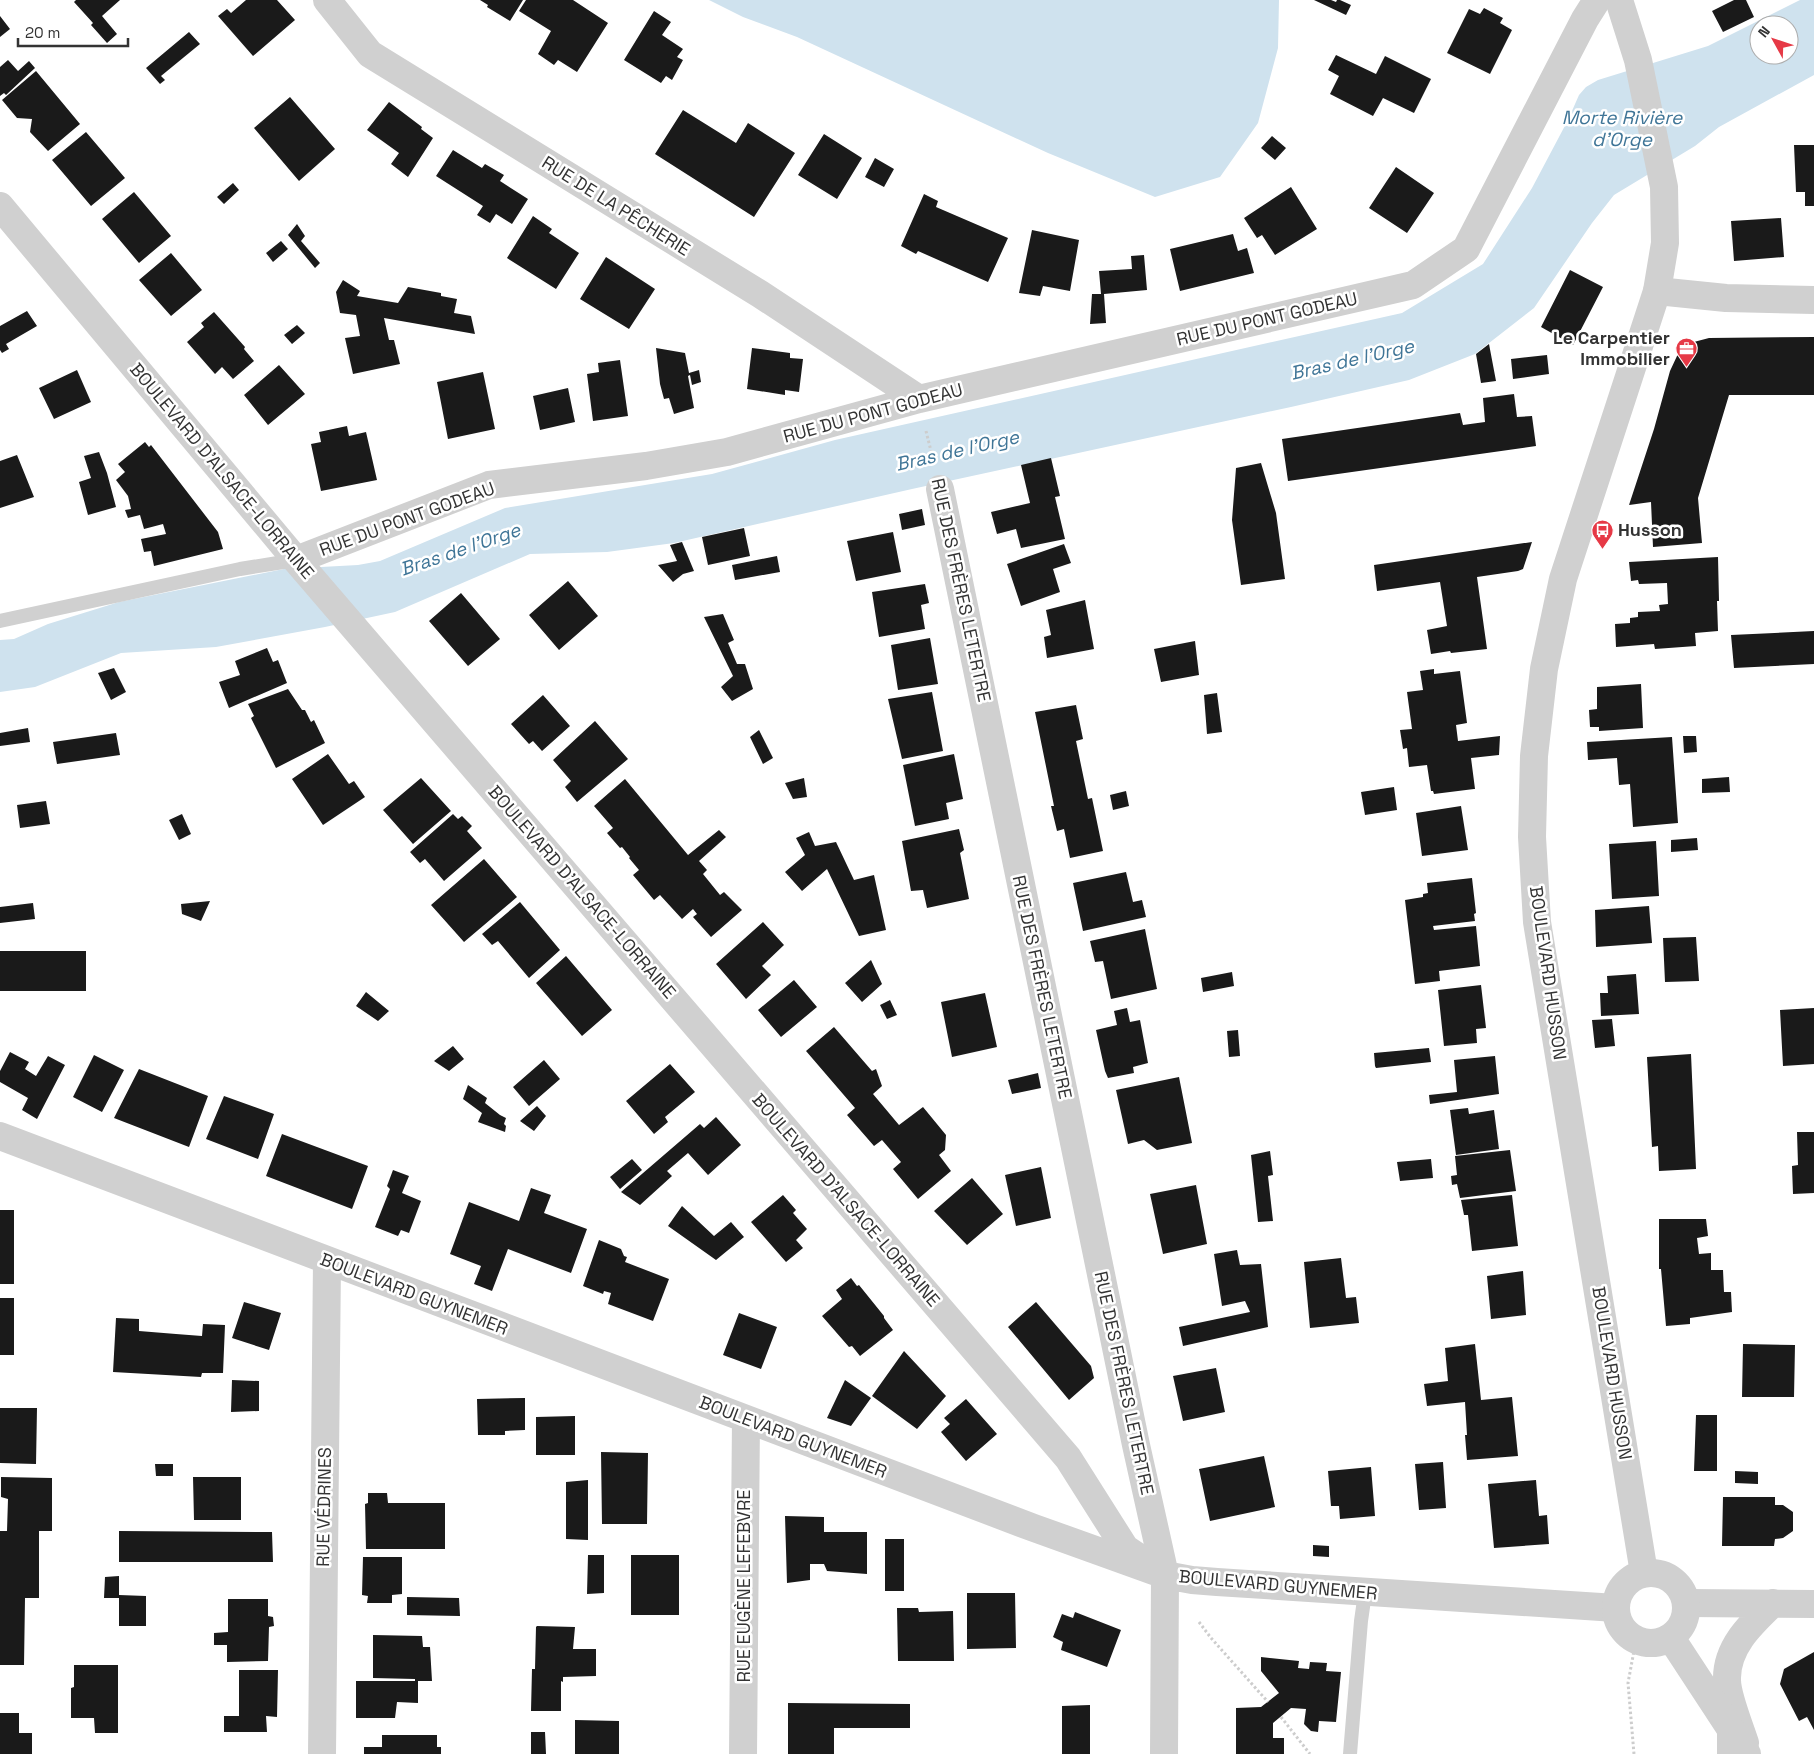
<svg xmlns="http://www.w3.org/2000/svg" width="1814" height="1754" font-family="'Space Grotesk',sans-serif">
<rect width="100%" height="100%" fill="#fff"/>
<!-- water -->
<path fill="#cfe2ee" fill-rule="evenodd" d="M709,0H1279L1278,48L1258,123L1220,177L1155,197L1048,153L797,37L743,17Z
M1800,0H1814V75L1719,127L1695,146L1614,195L1592,223L1534,308L1475,354L1409,380L1291,407L912,489L674,543L607,552L530,554L395,612L325,627L216,647L121,653L35,687L0,692V640L14,639L48,624L119,602L284,569L358,565L380,561L505,508L712,474L835,440L1402,313L1483,264L1532,188L1568,120L1579,95L1586,87L1598,80L1708,46ZM1759,25H1789V55H1759Z"/>
<!-- building -->
<path fill="#1a1a1a" d="M76,0H120L102,16L117,34L107,43L91,25L93,23L74,2Z
M246,0H277L295,20L253,56L218,16L227,9L231,13Z
M480,0H523L510,21L487,7L488,5Z
M526,0H573L608,23L577,72L558,60L554,65L538,54L551,31L519,11Z
M1314,0H1331L1336,2L1337,0H1340L1351,5L1346,15Z
M1734,0H1746L1754,17L1723,32L1712,11Z
M1484,8L1503,18L1500,23L1512,30L1490,74L1447,53L1469,9L1480,14Z
M654,11L671,22L662,35L683,49L677,57L683,60L672,80L666,76L661,83L624,60Z
M0,16L10,29L0,37Z
M189,32L200,44L161,76L165,80L160,84L146,68Z
M1336,55L1376,74L1385,56L1431,79L1414,113L1383,98L1373,116L1330,94L1339,76L1328,70Z
M8,60L18,71L29,61L35,68L6,95L4,93L0,96V67Z
M36,71L80,124L48,151L30,132L32,119L17,118L2,100Z
M290,97L335,149L299,181L254,128Z
M389,102L422,127L421,129L433,138L408,177L391,164L399,153L367,130Z
M683,110L736,143L748,123L795,153L754,217L655,154Z
M86,132L125,178L91,206L52,160Z
M824,134L862,158L837,199L798,175Z
M1272,136L1286,148L1275,160L1261,148Z
M1794,145H1814V206H1805V192H1796Z
M453,150L482,168L485,164L504,175L500,181L528,199L512,224L496,214L490,223L477,215L483,206L436,176Z
M875,158L894,169L884,187L865,177Z
M1396,167L1434,193L1407,233L1369,208Z
M233,183L239,190L224,204L217,197Z
M1291,187L1317,229L1275,255L1262,235L1257,238L1244,218Z
M134,192L171,236L139,263L102,219Z
M924,194L938,201L936,207L1008,238L988,282L918,251L916,254L901,246Z
M533,216L552,229L549,233L579,253L556,289L507,258Z
M1781,218L1784,257L1734,261L1731,221Z
M297,224L305,236L301,241L320,263L315,268L288,235Z
M1032,230L1079,240L1070,291L1043,286L1040,296L1019,293Z
M1233,234L1238,251L1247,248L1254,273L1180,291L1170,249Z
M281,241L288,249L273,262L266,253Z
M171,253L202,290L171,316L139,280Z
M1144,255L1147,290L1104,294L1106,323L1090,324L1092,294H1101L1099,271L1132,269L1131,256Z
M606,257L655,289L629,329L580,299Z
M1570,270L1603,287L1573,345L1541,327Z
M343,280L360,291L357,296L398,303L408,287L441,293V296L457,299L454,313L471,316L475,334L384,318L389,340H394L400,364L353,374L345,338L360,336L356,315L340,313L336,292Z
M27,311L37,326L6,344L9,349L2,353L0,350V326Z
M214,312L245,347L244,349L254,361L233,379L222,367L215,374L187,342L204,327L201,323Z
M297,325L305,333L292,344L284,335Z
M1814,337V395H1729L1698,498L1702,543L1653,547L1651,502L1629,505L1654,429L1670,371L1677,356L1690,343L1709,338Z
M1489,344L1496,381L1481,383L1476,354Z
M656,348L685,353L689,373L699,370L701,382L692,385L690,375L688,376L694,408L674,414L669,398L664,399L660,384Z
M752,348L790,353V358L803,359L799,392L785,390V395L747,389Z
M1547,355L1549,374L1513,379L1511,359Z
M620,360L628,416L593,421L587,374L599,372L598,363Z
M279,365L305,394L268,425L244,395Z
M77,370L91,402L54,419L39,388Z
M483,372L495,429L448,439L437,382Z
M568,388L575,422L540,430L533,396Z
M1514,394L1517,417L1532,416L1536,446L1288,481L1282,439L1460,413L1463,425L1485,422L1483,398Z
M347,426L349,436L366,432L377,480L321,491L311,444L321,442L319,432Z
M145,442L149,447L151,445L218,532L223,549L154,566L151,551L144,552L141,539L166,534L163,524L144,529L140,515L128,518L125,510L131,509L128,496L116,480L125,472L118,464Z
M99,452L107,473L116,507L88,515L79,482L91,478L84,456Z
M17,455L34,497L0,508V461Z
M1051,458L1060,496L1055,497L1065,539L1021,548L1016,529L997,534L991,512L1030,503L1021,465Z
M1261,463L1276,513L1285,579L1241,585L1232,520L1236,468Z
M922,509L925,525L902,530L899,514Z
M744,528L750,556L708,565L702,537Z
M893,532L901,572L856,581L847,541Z
M682,542L694,571L683,574L673,582L658,565L677,561L670,545Z
M1532,542L1523,569L1518,571L1477,577L1487,649L1451,653L1450,651L1431,654L1427,630L1447,626L1440,582L1377,591L1374,565Z
M1064,544L1071,563L1053,569L1060,592L1021,606L1007,564Z
M777,556L780,572L735,580L732,565Z
M1718,557L1719,601H1717L1718,631L1695,633L1696,646L1655,649L1654,644L1616,647L1615,624L1630,623V618L1638,617V612L1660,611L1659,605L1668,604L1667,583L1639,584L1638,580L1631,581L1629,562Z
M568,581L598,616L559,650L529,615Z
M925,584L929,603L921,605L925,629L879,637L872,592Z
M461,593L500,639L468,666L429,621Z
M1085,600L1094,649L1047,658L1044,637L1051,635L1046,610Z
M723,614L734,640L728,643L737,664H745L753,689L732,701L721,687L733,676L704,617Z
M1814,631V664L1734,668L1731,635Z
M930,638L938,684L898,690L891,645Z
M1195,641L1199,675L1161,682L1154,649Z
M267,648L273,662L278,660L287,683L229,708L219,682L240,675L235,661Z
M114,668L126,692L111,700L98,673Z
M1434,669V674L1460,671L1467,723L1456,725L1458,741L1500,736L1499,755L1471,758L1475,789H1474L1434,794L1433,791H1431L1427,765L1409,767L1407,748L1403,749L1400,730L1412,729L1407,692L1423,690L1420,671Z
M1641,684L1643,728L1599,731V727H1590L1589,710L1597,709V687Z
M288,689L302,710H305L311,722L314,720L325,743L276,768L251,718L254,716L248,704Z
M932,692L943,751L902,759L888,699Z
M1217,693L1222,732L1207,734L1204,695Z
M543,695L570,726L542,751L533,741L529,744L511,724Z
M1076,705L1083,739L1076,741L1088,799L1092,798L1103,851L1070,858L1064,829L1057,831L1051,806H1054L1035,712Z
M595,721L628,759L577,802L565,787L571,781L553,760Z
M28,728L30,742L0,746V733Z
M759,730L773,758L763,764L750,737Z
M116,733L120,755L57,764L53,742Z
M1683,736H1696L1697,752L1684,753Z
M1672,737L1678,823L1633,827L1630,784L1619,785L1617,758L1588,760L1587,742Z
M328,754L349,784L354,781L365,797L323,825L292,779Z
M954,754L963,799L946,803L949,819L915,826L903,765Z
M1729,777L1730,792L1702,793V779Z
M421,778L451,811L413,844L383,810Z
M804,778L807,797L793,799L785,783Z
M625,779L688,855L719,830L726,837L699,861L707,870L703,874L720,895L724,892L742,910L711,937L693,917L697,914L693,909L682,919L660,895L654,900L633,875L639,870L629,858L630,857L622,847L620,848L607,833L613,828L594,806Z
M1394,787L1397,810L1365,815L1361,792Z
M1126,791L1129,806L1113,810L1110,795Z
M46,801L50,824L20,828L17,805Z
M1461,806L1468,850L1422,856L1416,813Z
M182,814L191,834L179,840L169,820Z
M453,814L458,819L462,816L472,826L467,831L482,848L444,881L425,859L420,863L410,852Z
M959,829L964,850L960,853L969,899L927,908L923,890L911,891L902,841Z
M809,832L815,846L836,842L854,880L874,875L886,930L859,936L827,869L802,891L785,872L805,855L796,838Z
M1697,838L1698,850L1671,852V840Z
M1656,841L1659,896L1612,899L1609,844Z
M484,859L517,897L464,942L431,905Z
M1126,872L1133,902L1142,900L1146,917L1083,931L1073,883Z
M1472,878L1476,913L1474,914L1475,921L1433,926L1434,930L1476,926L1480,966L1439,971L1440,981L1415,984L1405,900L1423,897V894L1428,893L1427,883Z
M210,901L201,921L182,914L181,904Z
M520,902L560,950L529,978L498,941L492,945L482,934Z
M33,903L35,919L0,923V907Z
M1649,906L1652,943L1596,947L1595,910Z
M763,922L784,945L762,966L771,975L746,999L716,964Z
M1145,929L1157,989L1111,999L1103,961L1095,962L1090,941Z
M1696,937L1699,981L1665,982L1663,938Z
M0,951H86V991H0Z
M566,956L612,1010L582,1036L536,983Z
M871,960L882,984L862,1002L845,983Z
M1232,972L1234,986L1203,992L1201,978Z
M1636,974L1639,1014L1601,1016L1600,993H1608L1607,976Z
M794,980L817,1007L781,1037L758,1010Z
M1481,985L1486,1028L1476,1029L1477,1043L1444,1046L1438,990Z
M366,992L389,1011L378,1021L356,1006Z
M985,993L997,1047L952,1057L941,1002Z
M890,1000L897,1015L887,1019L880,1005Z
M1127,1008L1130,1022L1140,1020L1148,1063L1133,1067L1134,1073L1108,1078L1105,1071L1096,1030L1117,1025L1114,1011Z
M1814,1008V1064L1783,1066L1780,1010Z
M1612,1019L1615,1046L1595,1048L1592,1020Z
M834,1027L872,1071L876,1069L882,1086L873,1094L899,1125L923,1107L946,1135L945,1150L939,1155L951,1171L918,1199L893,1169L901,1162L882,1140L874,1146L847,1115L855,1108L806,1051Z
M1238,1030L1240,1056L1229,1057L1227,1031Z
M453,1046L464,1059L449,1071L434,1061Z
M1429,1048L1431,1062L1376,1068L1375,1066L1374,1053Z
M10,1052L29,1062L25,1069L36,1076L48,1056L65,1065L37,1119L22,1110L28,1098L0,1082V1071Z
M1691,1054L1696,1169L1659,1171L1658,1146L1652,1147L1647,1057Z
M94,1055L124,1070L102,1112L73,1097Z
M1495,1056L1499,1094L1430,1104L1429,1095L1457,1092L1454,1060Z
M544,1060L560,1079L529,1106L513,1087Z
M670,1064L695,1092L665,1117L668,1122L654,1134L626,1101Z
M139,1069L208,1096L189,1147L114,1118Z
M1038,1073L1041,1088L1012,1094L1008,1080Z
M1179,1077L1192,1143L1157,1150L1144,1140L1128,1144L1116,1090Z
M468,1085L487,1098L485,1103L500,1115L506,1118L504,1124L506,1126L505,1132L478,1122L482,1113L463,1099Z
M224,1096L274,1114L258,1159L206,1139Z
M537,1106L546,1116L534,1131L520,1121Z
M1468,1108L1469,1114L1494,1110L1499,1149L1456,1155L1450,1110Z
M716,1117L741,1145L708,1175L688,1153L667,1171L672,1176L640,1205L621,1192L700,1124L704,1128Z
M1797,1132H1814V1193L1793,1194L1792,1166L1798,1165Z
M282,1134L368,1166L352,1209L266,1176Z
M1510,1150L1516,1191L1460,1198L1457,1184L1452,1185L1451,1176L1457,1175L1455,1156Z
M1270,1151L1273,1175L1268,1176L1273,1221L1258,1222L1251,1155Z
M632,1159L642,1170L620,1189L610,1177Z
M1431,1159L1433,1178L1400,1181L1397,1162Z
M1041,1167L1051,1218L1016,1226L1005,1175Z
M393,1170L409,1176L402,1193L421,1201L409,1233L401,1230L398,1236L375,1227L390,1189L387,1186Z
M972,1178L1003,1214L967,1245L934,1211Z
M1196,1185L1207,1244L1163,1254L1150,1194Z
M531,1188L551,1195L544,1213L587,1229L571,1273L508,1249L492,1291L474,1284L481,1266L450,1254L469,1202L519,1221Z
M783,1195L796,1210L793,1213L807,1229L796,1240L803,1248L786,1262L751,1222Z
M1512,1195L1518,1246L1472,1251L1468,1215H1464L1461,1200Z
M682,1206L714,1236L731,1222L744,1237L716,1260L668,1226Z
M0,1210H14V1284H0Z
M1659,1219H1706L1708,1236L1697,1238L1699,1254L1711,1253V1270H1723L1724,1292H1731L1732,1312L1690,1318V1324L1666,1326L1661,1269H1659Z
M599,1240L621,1249L624,1256L627,1257L625,1262L669,1279L653,1321L608,1304L611,1293L604,1291L603,1294L583,1286Z
M1237,1250L1240,1265L1261,1264L1268,1327L1183,1346L1179,1327L1250,1312L1245,1301L1222,1306L1214,1254Z
M1341,1258L1346,1298L1356,1297L1359,1323L1310,1328L1304,1262Z
M1523,1271L1526,1315L1491,1319L1487,1276Z
M851,1278L857,1286L859,1285L884,1316V1318L893,1330L860,1356L852,1346L849,1347L822,1316L842,1299L836,1290Z
M0,1298H14V1355H0Z
M244,1302L281,1313L269,1350L232,1338Z
M1036,1302L1091,1366L1094,1378L1069,1400L1008,1327Z
M739,1313L777,1327L761,1369L723,1355Z
M116,1318L139,1319V1331L176,1334L202,1336L203,1324L225,1325L223,1373H202L201,1377L113,1372Z
M1475,1344L1481,1400L1512,1397L1518,1456L1467,1460L1465,1435H1467L1465,1402L1427,1406L1424,1384L1448,1381L1445,1348Z
M1743,1344L1795,1345L1794,1397H1742Z
M904,1351L946,1396L917,1429L872,1396Z
M1216,1368L1225,1412L1183,1421L1173,1376Z
M232,1380L259,1381V1411L231,1412Z
M845,1380L871,1398L851,1426L827,1418Z
M525,1398V1430L505,1431V1435H478L477,1399Z
M966,1399L997,1434L966,1461L941,1432L950,1424L944,1418Z
M0,1408H37L36,1464L0,1463Z
M1696,1415H1717V1471H1694Z
M575,1416V1455H536V1417Z
M601,1452L648,1453L647,1524H602Z
M1264,1456L1275,1507L1210,1521L1199,1469Z
M1443,1462L1446,1508L1419,1510L1415,1464Z
M155,1464H173V1476H156Z
M1371,1467L1375,1516L1340,1519L1339,1506H1331L1328,1471Z
M1735,1471L1758,1472V1484L1735,1483Z
M1,1477L52,1478V1531H39V1598H25L24,1665H0V1531H7L8,1499L1,1497Z
M193,1477H241V1520H194Z
M588,1480V1540L566,1539V1482Z
M1536,1480L1539,1516L1547,1515L1549,1544L1494,1548L1488,1484Z
M368,1493H387L388,1503H445V1549H366L365,1504L368,1503Z
M1723,1497H1775V1505H1783L1793,1512V1531L1783,1538L1775,1539L1774,1546H1722Z
M785,1516L824,1517V1532H867V1574L827,1571L824,1564H810V1580L787,1583Z
M119,1531L272,1532L273,1562H119Z
M885,1539H904V1591H885Z
M1313,1545L1329,1546V1557L1313,1556Z
M588,1555H604V1593L587,1594Z
M631,1555H679V1615H631Z
M363,1557H402V1594L392,1595V1603H367L368,1596L362,1595Z
M119,1576V1595L146,1596V1626H119V1598H104L105,1577Z
M967,1593H1015L1016,1648L967,1649Z
M407,1597L459,1598L460,1616L407,1615Z
M228,1599H268V1616L273,1617L274,1626L269,1627L268,1661L227,1662V1645H214V1633L228,1632Z
M897,1608H918L919,1612L953,1611L954,1661H898Z
M1075,1612L1121,1630L1107,1667L1061,1650L1063,1642L1053,1637L1062,1614L1073,1618Z
M537,1626L575,1627L573,1649H596V1676L563,1677V1682L561,1681V1711H531L532,1669H535L536,1627Z
M373,1635L422,1636L423,1647H430L432,1681H418V1703L397,1702L395,1718H356V1681H415V1679L373,1678Z
M1814,1652V1730L1807,1717L1799,1721L1780,1684L1784,1669Z
M1261,1657L1299,1661L1298,1668L1309,1669L1310,1662L1327,1663L1326,1671L1341,1672L1336,1722L1319,1721L1318,1732L1311,1731L1304,1724L1306,1709L1291,1708L1273,1723V1738H1284V1754H1236V1708L1261,1707L1279,1693L1261,1671Z
M74,1665H118V1733H95L94,1718H71V1688L74,1687Z
M239,1670H278L277,1717L266,1716L267,1732H224V1716H239Z
M788,1703L910,1704V1728H834V1754H788Z
M1090,1705V1754H1062V1706Z
M0,1713H19V1733H32V1754H0Z
M575,1720L619,1721V1754H575Z
M531,1732H545L546,1754H531Z
M382,1735H437V1747H441V1754H364V1747H382Z"/>
<g fill="none" stroke-linecap="round" stroke-linejoin="round">
<!-- path -->
<path stroke="#cdcdcd" stroke-width="3" stroke-dasharray="2.5 2.5" stroke-linecap="butt" d="M926,431L933,459
M1199,1622L1211,1638L1268,1702
M1281,1717L1310,1754
M1634,1754L1628,1683L1636,1640"/>
<!-- service -->
<path stroke="#d0d0d0" stroke-width="14" d="M0,621L240,569L296,560
M1724,1726V1754
M1350,1754L1361,1621L1365,1593"/>
<!-- minor -->
<path stroke="#d0d0d0" stroke-width="28" d="M327,0L370,54L760,294L919,399
M0,206L296,560L1068,1458L1125,1548L1165,1575
M1657,291L1726,298L1814,300
M940,489L1136,1445L1165,1575L1164,1754
M296,560L489,485L646,466L727,452L919,399L1413,285L1466,249L1585,19L1597,0
M0,1136L1034,1528L1165,1575L1192,1580L1217,1582L1616,1608
M1687,1603L1814,1604
M1745,1743C1740,1727 1727,1696 1727,1680C1726,1647 1751,1624 1773,1603
M322,1754L327,1261
M743,1754L746,1419"/>
<!-- tertiary -->
<path stroke="#d0d0d0" stroke-width="28" d="M1619,0L1638,60L1664,187L1665,243L1657,291L1563,579L1544,669L1534,756L1532,837L1537,922L1644,1573
M1616 1608a35 35 0 1 1 70 0a35 35 0 1 1-70 0Z
M1671,1638L1747,1754"/>
</g>
<!-- icons -->
<defs>
<symbol id="office-pin" viewBox="-11 -11 22 30"><path d="M0 17L-7.5 6A9.5 9.5 0 1 1 7.5 6Z" fill="#e63946" stroke="#fff"/><path d="M-6-3h4V-5.5h4V-3h4V5H-6ZM-1-4.5V-3h2v-1.5ZM-6 0V1H6V0Z" fill="#fff"/></symbol>
<symbol id="bus-pin" viewBox="-11 -11 22 30"><path d="M0 17L-7.5 6A9.5 9.5 0 1 1 7.5 6Z" fill="#e63946" stroke="#fff"/><path d="M-5-6H5V4H4V6H2V4H-2V6H-4V4H-5ZM-3.5-4V0h7V-4ZM-3.5 1.2v1.5H-2V1.2ZM2 1.2v1.5H3.5V1.2Z" fill="#fff"/></symbol>
</defs>
<g fill-rule="evenodd">
<use href="#office-pin" x="1674" y="336" width="25" height="34"/>
<use href="#bus-pin" x="1590" y="518" width="25" height="34"/>
</g>
<g text-anchor="middle" stroke-width="5" stroke-linejoin="round" paint-order="stroke">
<!-- street labels -->
<g font-size="18" fill="#333" stroke="#fff">
<text transform="translate(616 206) rotate(32)" y="6">RUE DE LA PÊCHERIE</text>
<text transform="translate(1267 319) rotate(-13)" y="6">RUE DU PONT GODEAU</text>
<text transform="translate(873 413) rotate(-15)" y="6">RUE DU PONT GODEAU</text>
<text transform="translate(222 471) rotate(50)" y="6">BOULEVARD D'ALSACE-LORRAINE</text>
<text transform="translate(407 519) rotate(-20)" y="6">RUE DU PONT GODEAU</text>
<text transform="translate(961 590) rotate(78)" y="6">RUE DES FRÈRES LETERTRE</text>
<text transform="translate(582 892) rotate(49)" y="6">BOULEVARD D'ALSACE-LORRAINE</text>
<text transform="translate(1548 973) rotate(82)" y="6">BOULEVARD HUSSON</text>
<text transform="translate(1042 987) rotate(78)" y="6">RUE DES FRÈRES LETERTRE</text>
<text transform="translate(846 1200) rotate(49)" y="6">BOULEVARD D'ALSACE-LORRAINE</text>
<text transform="translate(414 1294) rotate(21)" y="6">BOULEVARD GUYNEMER</text>
<text transform="translate(1612 1373) rotate(81)" y="6">BOULEVARD HUSSON</text>
<text transform="translate(1124 1383) rotate(78)" y="6">RUE DES FRÈRES LETERTRE</text>
<text transform="translate(793 1437) rotate(21)" y="6">BOULEVARD GUYNEMER</text>
<text transform="translate(324 1507) rotate(-89)" y="6">RUE VÉDRINES</text>
<text transform="translate(1278 1585) rotate(5)" y="6">BOULEVARD GUYNEMER</text>
<text transform="translate(744 1586) rotate(-90)" y="6">RUE EUGÈNE LEFEBVRE</text>
</g>
<!-- poi labels -->
<g font-size="18" font-weight="bold" fill="#333" stroke="#fff" text-anchor="end">
<text x="1670" y="344">Le Carpentier<tspan x="1670" dy="21">Immobilier</tspan></text>
<text x="1618" y="536" text-anchor="start">Husson</text>
</g>
<!-- water labels -->
<g font-size="19" font-style="italic" fill="#3f7597" stroke="#fff">
<text x="1622" y="124">Morte Rivière<tspan x="1622" dy="22">d'Orge</tspan></text>
<text transform="translate(1352 359) rotate(-13)" y="7">Bras de l'Orge</text>
<text transform="translate(957 450) rotate(-13)" y="7">Bras de l'Orge</text>
<text transform="translate(460 549) rotate(-19)" y="7">Bras de l'Orge</text>
</g>
</g>
<!-- north arrow -->
<g transform="translate(1774 40) rotate(310)"><circle r="24" fill="#ffffff" stroke="#adadad"/>
<path d="M0-4L9 19L0 12L-9 19Z" fill="#e63946"/>
<text y="-8" font-size="14" font-weight="bold" text-anchor="middle" fill="#333333">N</text>
</g>
<!-- scale -->
<path d="M18 38v8h110v-8" fill="none" stroke="#333333" stroke-width="2.5"/>
<text x="25" y="38" font-size="15" fill="#333333" stroke="#ffffff" stroke-width="4" paint-order="stroke">20 m</text>
</svg>
